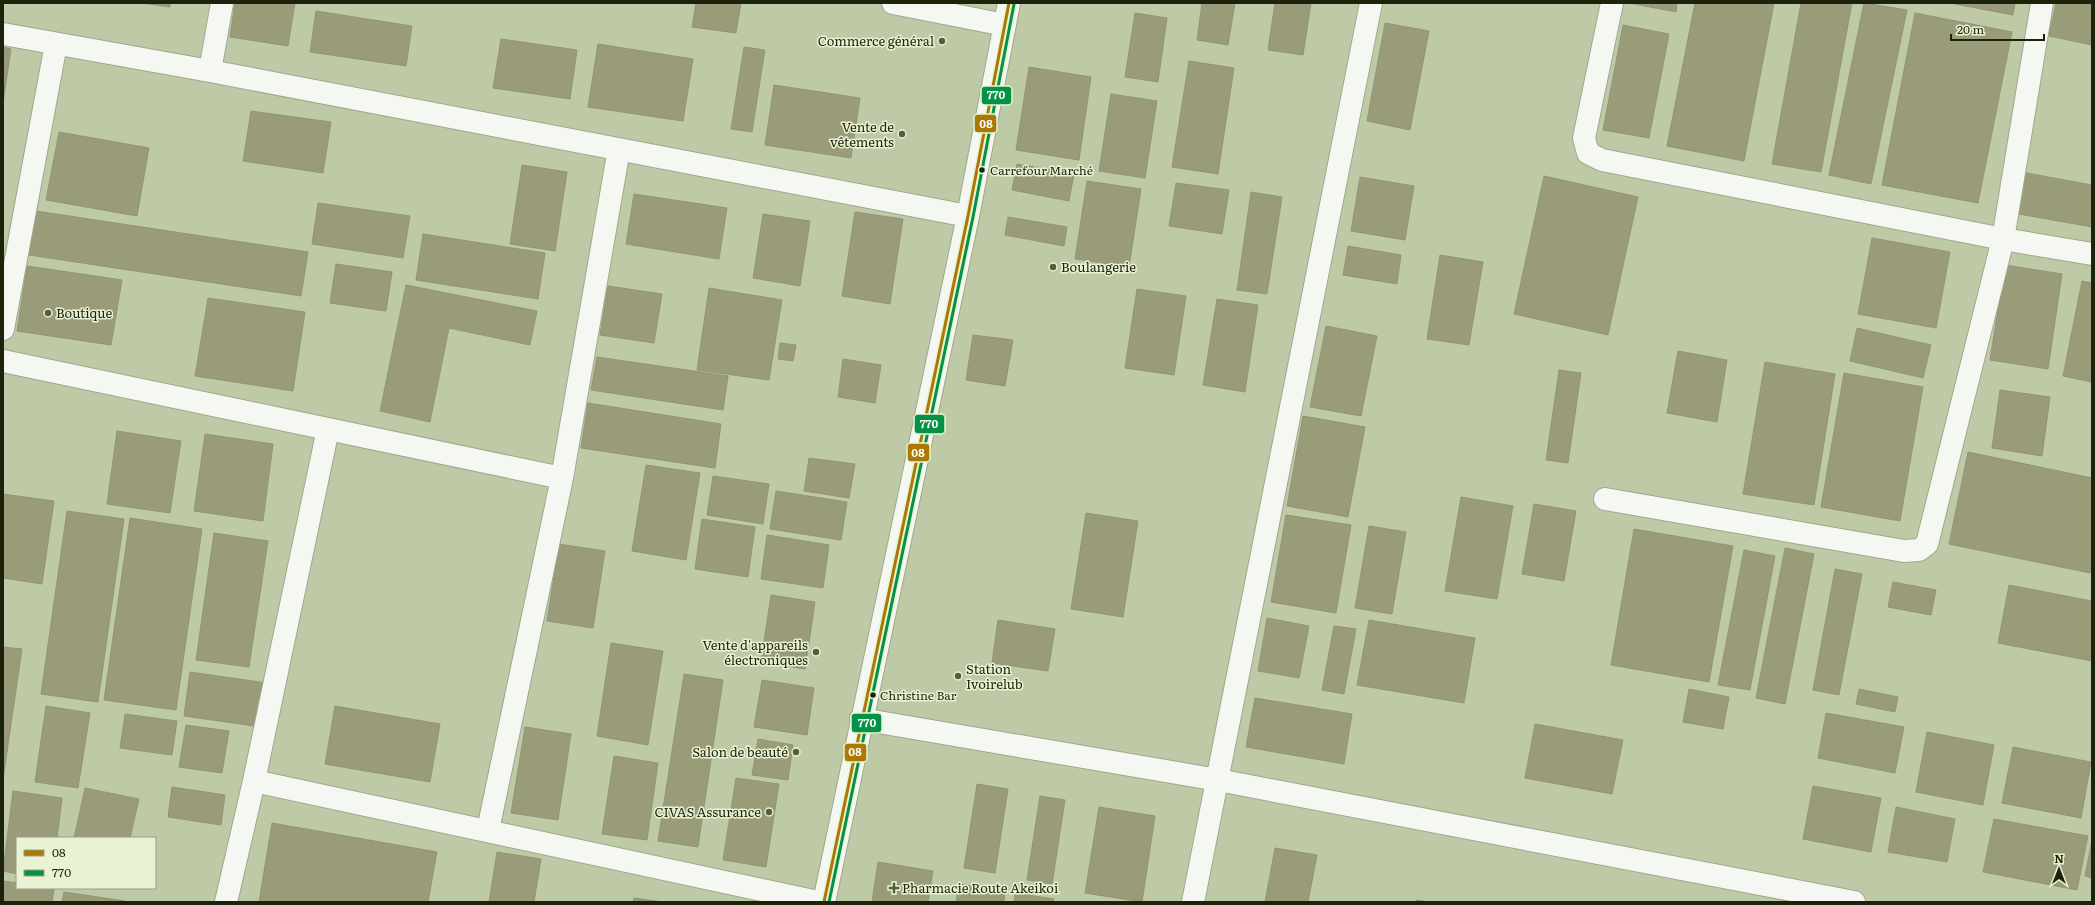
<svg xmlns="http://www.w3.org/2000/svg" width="2095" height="905" font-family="Literata,serif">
<rect width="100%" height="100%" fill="#bec9a6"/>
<!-- building -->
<path fill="#9a9c79" stroke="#919578" d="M142,3H170V7Z
M235,3H295L288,46L230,37Z
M696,3H741L736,33L692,27Z
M1202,3H1235L1228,45L1197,40Z
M1275,3H1311L1303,55L1268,50Z
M1629,3H1677L1676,12Z
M1695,3H1774L1744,161L1667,146Z
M1801,3H1852L1821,172L1772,164Z
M1864,3L1907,10L1871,184L1829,175Z
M1950,3H2015L2013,15Z
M2056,3H2092V45L2049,36Z
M316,11L412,26L406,66L310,52Z
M1135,13L1167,18L1158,82L1125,77Z
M1915,13L2012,32L1978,203L1882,185Z
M1385,23L1429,31L1410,130L1367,121Z
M1623,25L1669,34L1649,138L1603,130Z
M501,39L577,50L570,99L493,88Z
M598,44L693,59L683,121L588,107Z
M3,47L11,49L3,103Z
M744,47L765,50L752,132L731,129Z
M1189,61L1234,68L1218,174L1172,167Z
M1029,67L1091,77L1079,160L1016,150Z
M774,85L860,98L851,158L765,145Z
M1111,94L1157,101L1145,178L1099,171Z
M251,111L331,122L323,173L243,161Z
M59,132L149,148L137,216L46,200Z
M1017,164L1074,174L1069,201L1012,190Z
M522,165L567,172L555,251L510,244Z
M2021,172L2092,185V227L2013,213Z
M1544,176L1638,197L1608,335L1514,314Z
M1360,177L1414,186L1405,240L1351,231Z
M1087,181L1141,189L1129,267L1075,259Z
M1176,183L1229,190L1222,234L1169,226Z
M1251,192L1282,197L1267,294L1237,290Z
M634,194L727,208L719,259L626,244Z
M318,203L410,216L403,258L312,244Z
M36,211L308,252L301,296L29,255Z
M855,212L903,219L890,304L842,296Z
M763,214L810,221L800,286L753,278Z
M1008,217L1067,227L1064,246L1005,235Z
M423,234L545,253L538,299L416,280Z
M1872,238L1950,252L1936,328L1858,314Z
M1348,246L1401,255L1397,284L1343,275Z
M1440,255L1483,262L1469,345L1427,339Z
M336,264L392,272L386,311L330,303Z
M2005,265L2062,274L2048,369L1990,360Z
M27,266L122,280L111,345L17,331Z
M2082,281L2092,283V382L2063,376Z
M406,285L537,311L530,345L449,328L430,422L380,411Z
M608,286L662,294L654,343L600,335Z
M709,288L782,300L769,380L697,370Z
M1137,289L1186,296L1174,375L1125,368Z
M208,298L305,312L293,391L195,376Z
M1217,299L1258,305L1245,392L1203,385Z
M1326,326L1377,336L1361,416L1310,407Z
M1857,328L1931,345L1923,378L1850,361Z
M973,335L1013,340L1005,386L966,380Z
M780,343L796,345L793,361L778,359Z
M1678,351L1727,360L1717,422L1667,413Z
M597,357L728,376L723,410L591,390Z
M843,359L881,365L875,403L838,397Z
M1765,362L1835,374L1814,505L1743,494Z
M1559,370L1581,373L1568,463L1546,460Z
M1844,373L1923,387L1900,521L1821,507Z
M2000,390L2050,397L2042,456L1992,448Z
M588,403L721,424L715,468L581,448Z
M1303,416L1365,427L1348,517L1287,506Z
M117,431L181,441L170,513L107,504Z
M205,434L273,444L263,521L194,511Z
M1968,452L2092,478V562L2090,573L1949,544Z
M809,458L855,464L849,498L804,491Z
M646,465L700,473L686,560L632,551Z
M713,476L769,484L763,524L707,515Z
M776,491L847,502L841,540L770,529Z
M3,494L54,501L42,584L3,578Z
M1461,497L1513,506L1497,599L1445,591Z
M1534,504L1576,511L1564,581L1522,574Z
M67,511L124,519L98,702L41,694Z
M1086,513L1138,521L1123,617L1071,609Z
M1286,515L1351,525L1336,613L1271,602Z
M130,518L202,529L176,710L104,700Z
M702,519L755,527L748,577L695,569Z
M1369,526L1406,532L1392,614L1355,608Z
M1634,529L1733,546L1709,682L1611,665Z
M214,533L268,541L249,667L196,660Z
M767,535L829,545L823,588L761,579Z
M559,544L605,551L593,628L547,621Z
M1785,548L1814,554L1785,704L1756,698Z
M1744,550L1775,556L1750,690L1718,685Z
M1835,569L1862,574L1839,695L1813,690Z
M1893,582L1936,590L1931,615L1888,607Z
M2009,585L2092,601V661L1998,643Z
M771,595L815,602L805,669L761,662Z
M1267,618L1309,626L1299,678L1258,671Z
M998,620L1055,629L1048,671L992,663Z
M1369,620L1475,638L1464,703L1357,685Z
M1334,626L1356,629L1344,694L1322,690Z
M611,643L663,651L648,745L597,736Z
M3,647L22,649L3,779Z
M190,672L267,683L261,727L184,716Z
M684,674L723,680L698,847L658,841Z
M762,680L814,688L807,735L754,727Z
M1689,689L1729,697L1723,729L1683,722Z
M1859,689L1898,697L1895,712L1856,704Z
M1255,698L1352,714L1344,764L1246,747Z
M46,706L90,713L78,788L35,782Z
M335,706L440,724L430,782L325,764Z
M1826,713L1904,727L1895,773L1818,758Z
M125,714L177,721L172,755L120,748Z
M1535,724L1623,740L1612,794L1525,778Z
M186,725L229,731L222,773L179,767Z
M525,727L571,734L558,820L511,813Z
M1927,732L1994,745L1983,805L1916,792Z
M758,739L793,745L788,780L752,775Z
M2013,747L2091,762L2081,818L2002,803Z
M614,756L658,763L647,840L602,834Z
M736,778L779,784L766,867L723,860Z
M977,784L1008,789L995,873L964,868Z
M1813,786L1881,798L1871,852L1803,839Z
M172,787L225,795L221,825L168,817Z
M85,788L139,799L130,838H74Z
M13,791L62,798L57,838H17V874L3,871Z
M1040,796L1065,800L1052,884L1027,880Z
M1099,807L1155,816L1142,902L1085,893Z
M1896,807L1955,819L1947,862L1888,852Z
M1994,819L2088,836L2077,890L1983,872Z
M272,823L437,852L428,902H259Z
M2092,840V878L2085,876Z
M1275,848L1317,855L1308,902H1265Z
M497,852L541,859L534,902H489Z
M878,862L933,871L928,902H872Z
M3,881L17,883V888L54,889L52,902H3Z
M959,884L1005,891L1004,902H956Z
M64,892L125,901V902H62Z
M1015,893L1054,899L1053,902H1014Z
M634,898L663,902H633Z
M1416,900L1430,902H1416Z"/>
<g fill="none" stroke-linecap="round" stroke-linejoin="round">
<defs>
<path id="minor" d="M893,3L1005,25
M1612,3L1584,138L1588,153L1602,160L2003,239L2092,254
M3,34L210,71L968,216
M210,71L222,3
M3,329L56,44
M3,361L562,478
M1605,499L1904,551L1919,550L1927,544L2003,239L2042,3
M861,719L1218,780L1854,902
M254,781L818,902
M488,830L562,478L619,149
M226,902L254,781L328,429
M824,902L968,216L1009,3
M1193,902L1371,3"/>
</defs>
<!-- minor casing -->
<use href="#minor" stroke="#a0a88d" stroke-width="24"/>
<!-- minor -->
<use href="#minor" stroke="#f5f7f2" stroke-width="22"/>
<defs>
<path id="bus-1" d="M824,902L968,216L1009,3"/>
<path id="bus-2" d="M829,902L973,217L1014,4"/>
</defs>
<!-- bus-1 casing -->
<use href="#bus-1" stroke="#e9f3d4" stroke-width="6"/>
<!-- bus-2 casing -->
<use href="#bus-2" stroke="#e9f3d4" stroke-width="6"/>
<!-- bus-1 -->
<use href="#bus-1" stroke="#ab7804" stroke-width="3"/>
<!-- bus-2 -->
<use href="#bus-2" stroke="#049246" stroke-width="3"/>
</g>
<!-- markers -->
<g fill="#555d41" stroke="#e9f3d4" stroke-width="1.5">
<circle cx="942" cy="41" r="4"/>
<circle cx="902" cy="134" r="4"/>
<circle cx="1053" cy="267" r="4"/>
<circle cx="48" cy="313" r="4"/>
<circle cx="816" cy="652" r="4"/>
<circle cx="958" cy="676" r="4"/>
<circle cx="796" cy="752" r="4"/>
<circle cx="769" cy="812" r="4"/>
<path d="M892 882h4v4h4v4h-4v4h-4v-4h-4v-4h4z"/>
</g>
<g fill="#1d230b" stroke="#e9f3d4" stroke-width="1.5">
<circle cx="982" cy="170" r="3.5"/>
<circle cx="873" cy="695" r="3.5"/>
</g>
<g text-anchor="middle" stroke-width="3" stroke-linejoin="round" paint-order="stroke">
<!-- bus labels -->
<g font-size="12" fill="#1d230b" stroke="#e9f3d4" text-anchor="start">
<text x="990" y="175">Carrefour Marché</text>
<text x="880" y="700">Christine Bar</text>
</g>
<!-- poi labels -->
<g font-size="13" fill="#1d230b" stroke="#e9f3d4" text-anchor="end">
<text x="934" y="46">Commerce général</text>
<text x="894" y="132">Vente de<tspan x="894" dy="15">vêtements</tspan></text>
<text x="1061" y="272" text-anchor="start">Boulangerie</text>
<text x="56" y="318" text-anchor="start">Boutique</text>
<text x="808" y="650">Vente d'appareils<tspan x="808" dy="15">électroniques</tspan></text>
<text x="966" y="674" text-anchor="start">Station<tspan x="966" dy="15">Ivoirelub</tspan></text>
<text x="788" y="757">Salon de beauté</text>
<text x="761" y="817">CIVAS Assurance</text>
<text x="902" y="893" text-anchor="start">Pharmacie Route Akeikoi</text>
</g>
</g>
<g stroke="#e9f3d4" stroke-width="1.5">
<rect x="981" y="86" width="31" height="19" rx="4" fill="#049246"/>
<rect x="974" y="114" width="23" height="19" rx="4" fill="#ab7804"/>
<rect x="914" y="414" width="31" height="20" rx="4" fill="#049246"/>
<rect x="907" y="443" width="23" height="19" rx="4" fill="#ab7804"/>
<rect x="851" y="713" width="31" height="20" rx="4" fill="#049246"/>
<rect x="844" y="743" width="23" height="19" rx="4" fill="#ab7804"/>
</g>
<g font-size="11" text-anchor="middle" font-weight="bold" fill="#fff">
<text x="996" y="99">770</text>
<text x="986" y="128">08</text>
<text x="929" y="428">770</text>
<text x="918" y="457">08</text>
<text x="867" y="727">770</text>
<text x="855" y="756">08</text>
</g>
<!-- border -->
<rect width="2095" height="905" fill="none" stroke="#1d230b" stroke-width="8"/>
<!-- legend -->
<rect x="16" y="837" width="140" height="52" fill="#e9f3d4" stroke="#97a084"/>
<rect x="24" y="850" width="20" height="6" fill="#ab7804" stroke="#97a084"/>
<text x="52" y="857" font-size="12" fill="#1d230b">08</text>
<rect x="24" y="870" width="20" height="6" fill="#049246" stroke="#97a084"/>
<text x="52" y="877" font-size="12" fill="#1d230b">770</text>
<!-- north arrow -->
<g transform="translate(2059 869)" stroke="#e9f3d4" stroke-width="3" paint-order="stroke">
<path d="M0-3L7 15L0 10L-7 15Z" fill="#1d230b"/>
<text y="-6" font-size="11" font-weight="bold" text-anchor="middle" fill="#1d230b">N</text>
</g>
<!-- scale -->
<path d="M1951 34v6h93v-6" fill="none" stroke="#1d230b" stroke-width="2"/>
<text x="1957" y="34" font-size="12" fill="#1d230b" stroke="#e9f3d4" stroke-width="3" paint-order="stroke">20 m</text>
</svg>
